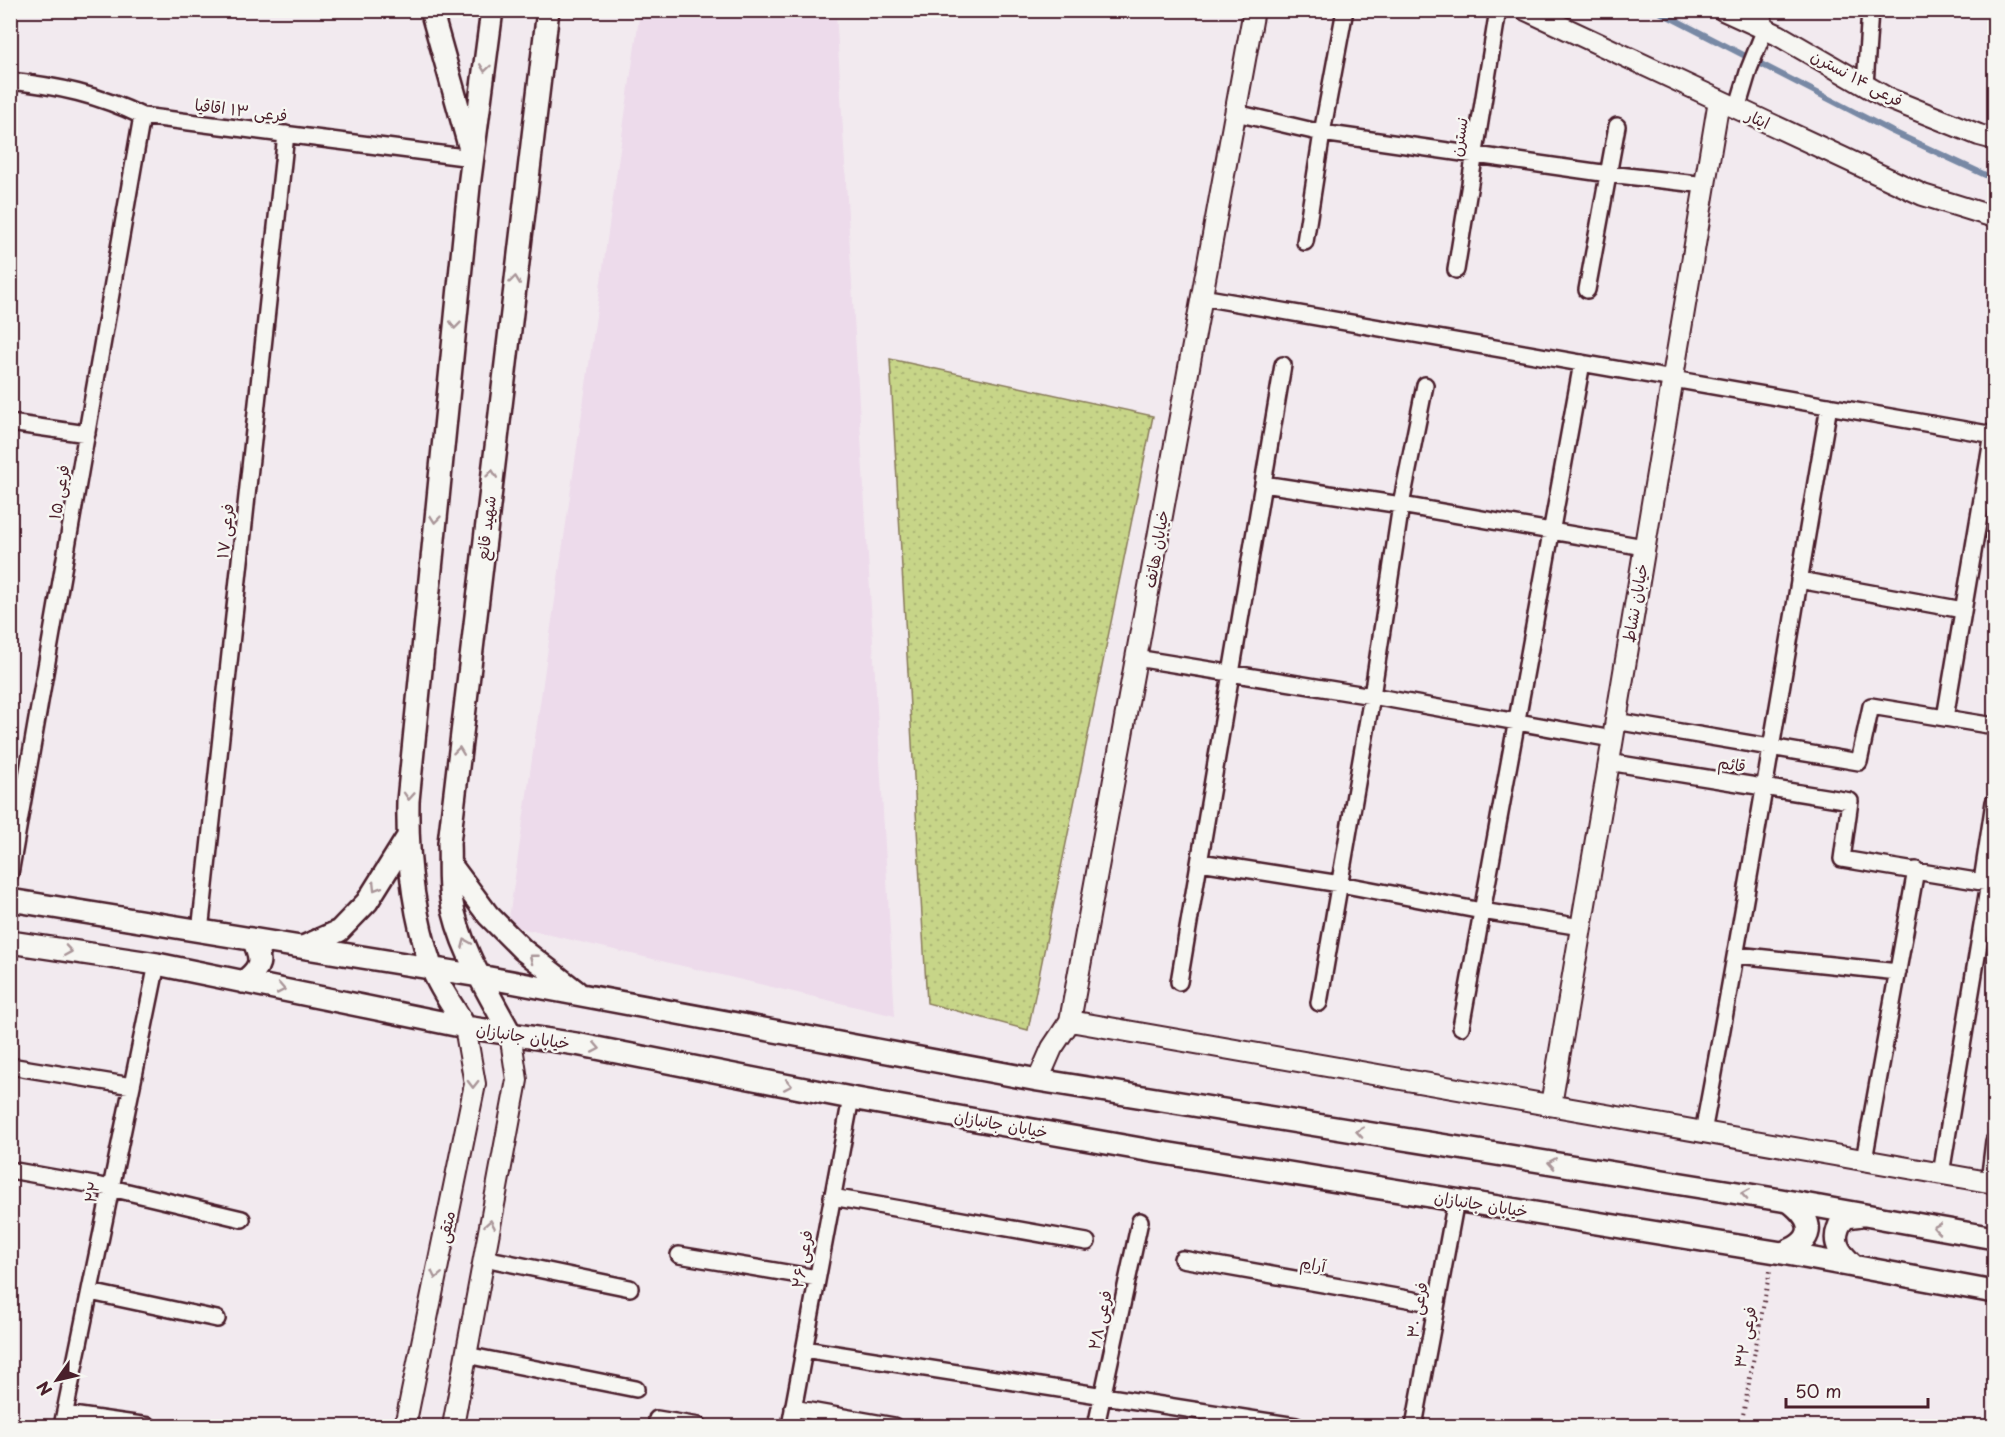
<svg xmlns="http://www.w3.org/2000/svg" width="2005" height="1437" font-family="'Playpen Sans','Playpen Sans Arabic',sans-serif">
<defs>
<pattern id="grass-dots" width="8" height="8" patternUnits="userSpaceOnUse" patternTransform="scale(1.5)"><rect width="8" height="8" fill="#c7d588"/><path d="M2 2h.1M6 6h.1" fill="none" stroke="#acb676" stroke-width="1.8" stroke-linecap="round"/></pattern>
</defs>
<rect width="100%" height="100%" fill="#f2eaef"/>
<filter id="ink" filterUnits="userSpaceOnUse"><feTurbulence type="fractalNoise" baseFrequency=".0167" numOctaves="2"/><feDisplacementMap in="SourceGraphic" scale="12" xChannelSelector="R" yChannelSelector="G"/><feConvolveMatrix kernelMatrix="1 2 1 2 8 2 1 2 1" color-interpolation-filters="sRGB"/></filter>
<g filter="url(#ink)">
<!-- built -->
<path fill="#eddbeb" d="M640,11H836L895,1016L508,925Z"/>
<!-- grass -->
<path fill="url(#grass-dots)" stroke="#887a5a" stroke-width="1.5" d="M890,359L1153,416L1028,1030L927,1003Z"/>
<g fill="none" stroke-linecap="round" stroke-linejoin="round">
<!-- stream -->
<path stroke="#7889a5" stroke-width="6" d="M1656,10L1891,131L1994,179"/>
<defs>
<path id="minor" d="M10,81C58,86 99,95 142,116L472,158
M1865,85L1870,10
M1737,109L1749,69L1765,29L1762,10
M1236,113L1322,133L1609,174L1706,185
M1305,242L1322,133L1345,10
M1456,270L1498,10
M1587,290L1617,126
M1202,297L1994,435
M10,423L87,434
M1263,484L1401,505L1644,547
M1799,580L1963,610
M1136,658L1372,696L1612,739
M1945,718L1993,434
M1615,721L1859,762L1871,706L1994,726
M1608,762L1850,801L1842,859L1994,884
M1200,862L1340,884L1482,911L1581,927
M10,874L142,116
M1982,881L1994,802
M200,932L286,134
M1737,955L1898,972
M1179,982L1283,365
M1319,1003L1372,696L1401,505L1425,385
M1461,1027L1582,363
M10,1066L132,1086
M1703,1132C1749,891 1787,648 1829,406
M1864,1160L1916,870
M10,1170L111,1188L242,1219
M1941,1174L1989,883
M1989,1182L1994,1141
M832,1197L1087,1242
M679,1255L817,1278
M484,1258L630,1288
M1182,1259L1436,1304
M90,1292L217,1319
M804,1349L1296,1426
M466,1355L636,1389
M793,1408L894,1426
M65,1414L149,1426
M657,1419L699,1426
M62,1426L157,964
M790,1426L851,1098
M1096,1426L1140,1221
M1414,1426L1456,1200"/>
<path id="tertiary" d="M1526,10L1923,195L1994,217
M1723,10L1778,35L1887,98L1979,135L1994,139
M1070,1021L1994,1183
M1038,1080L1052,1048L1070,1021L1254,10
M1551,1105C1607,770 1666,436 1719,100
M405,1426L475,1084L465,1027
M453,1426L517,1080L510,1033"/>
<path id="secondary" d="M431,10L470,149
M450,864L488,915L523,950L577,992
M10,900L479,976L1038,1080L1781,1200L1994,1238
M10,942L157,964L465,1027L576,1044L851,1098L1152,1151L1782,1253L1994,1292
M303,947L339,931L367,902L407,838
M243,982C261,968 263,961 253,940
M465,1027C454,1007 438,987 431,966C413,913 407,857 408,801L469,186L492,10
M510,1033C488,992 458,945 451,898C448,881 450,861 449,843L548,10
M1782,1253C1814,1242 1817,1223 1790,1202
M1854,1266C1843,1256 1832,1245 1838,1229C1839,1225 1843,1219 1847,1217C1850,1216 1857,1216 1861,1215"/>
</defs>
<!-- minor casing -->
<use href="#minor" stroke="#4a1f2b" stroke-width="20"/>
<!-- tertiary casing -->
<use href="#tertiary" stroke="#4a1f2b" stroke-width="24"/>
<!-- secondary casing -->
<use href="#secondary" stroke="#4a1f2b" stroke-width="26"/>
<!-- path -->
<path stroke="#4a1f2b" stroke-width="4" stroke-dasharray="1.5 4.5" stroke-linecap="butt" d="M1741,1426L1770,1270"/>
<!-- minor -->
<use href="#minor" stroke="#f6f6f2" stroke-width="15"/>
<!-- tertiary -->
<use href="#tertiary" stroke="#f6f6f2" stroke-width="20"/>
<!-- secondary -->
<use href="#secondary" stroke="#f6f6f2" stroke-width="21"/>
</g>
<!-- one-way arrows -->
<defs><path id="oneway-chevron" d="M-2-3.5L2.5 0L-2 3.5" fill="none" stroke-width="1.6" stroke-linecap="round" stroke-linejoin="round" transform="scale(1.5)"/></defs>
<g stroke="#a99598">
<use href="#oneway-chevron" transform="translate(485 68) rotate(98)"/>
<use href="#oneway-chevron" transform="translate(515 280) rotate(-83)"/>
<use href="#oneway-chevron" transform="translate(455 325) rotate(96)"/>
<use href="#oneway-chevron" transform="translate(492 474) rotate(-83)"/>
<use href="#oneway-chevron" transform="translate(435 519) rotate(96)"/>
<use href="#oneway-chevron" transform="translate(459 751) rotate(-83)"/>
<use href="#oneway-chevron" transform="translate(409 796) rotate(94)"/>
<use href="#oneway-chevron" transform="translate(376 887) rotate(122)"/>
<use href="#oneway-chevron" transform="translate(466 943) rotate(-113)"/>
<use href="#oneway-chevron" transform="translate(68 951) rotate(9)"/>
<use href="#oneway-chevron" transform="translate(533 958) rotate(-142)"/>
<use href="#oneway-chevron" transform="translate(281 989) rotate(11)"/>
<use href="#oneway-chevron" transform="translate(596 1048) rotate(11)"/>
<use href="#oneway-chevron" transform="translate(473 1084) rotate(91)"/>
<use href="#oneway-chevron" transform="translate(788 1085) rotate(11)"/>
<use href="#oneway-chevron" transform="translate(1360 1132) rotate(-171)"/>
<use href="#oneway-chevron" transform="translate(1552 1163) rotate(-171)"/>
<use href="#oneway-chevron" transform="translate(1745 1194) rotate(-171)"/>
<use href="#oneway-chevron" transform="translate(490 1224) rotate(-80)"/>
<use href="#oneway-chevron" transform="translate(1937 1228) rotate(-170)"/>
<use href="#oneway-chevron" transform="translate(436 1275) rotate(102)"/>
</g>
</g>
<g text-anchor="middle" stroke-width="5" stroke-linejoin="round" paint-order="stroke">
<!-- street labels -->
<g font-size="16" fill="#4a1f2b" stroke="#f6f6f2">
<text transform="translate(1857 78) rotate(28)" y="6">فرعی ۱۴ نسترن</text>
<text transform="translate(241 110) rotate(7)" y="6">فرعی ۱۳ اقاقیا</text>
<text transform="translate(1758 119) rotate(25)" y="6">ایثار</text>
<text transform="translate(1459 137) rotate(-81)" y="6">نسترن</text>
<text transform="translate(59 492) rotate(-80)" y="6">فرعی ۱۵</text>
<text transform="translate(486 528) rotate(-83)" y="6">شهید قانع</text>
<text transform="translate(225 531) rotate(-84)" y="6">فرعی ۱۷</text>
<text transform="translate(1156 549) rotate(-80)" y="6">خیابان هاتف</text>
<text transform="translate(1635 603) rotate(-80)" y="6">خیابان نشاط</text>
<text transform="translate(1732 764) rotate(9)" y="6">قائم</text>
<text transform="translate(523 1036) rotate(9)" y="6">خیابان جانبازان</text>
<text transform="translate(1001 1124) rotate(10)" y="6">خیابان جانبازان</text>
<text transform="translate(92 1192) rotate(-78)" y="6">۲۲</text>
<text transform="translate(1481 1204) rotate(9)" y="6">خیابان جانبازان</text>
<text transform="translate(446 1227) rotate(-78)" y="6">متقی</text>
<text transform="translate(802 1259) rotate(-80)" y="6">فرعی ۲۶</text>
<text transform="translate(1313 1264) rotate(10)" y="6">آرام</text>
<text transform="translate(1417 1310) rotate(-80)" y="6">فرعی ۳۰</text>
<text transform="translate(1100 1320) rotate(-78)" y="6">فرعی ۲۸</text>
<text transform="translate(1745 1337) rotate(-80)" y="6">فرعی ۳۲</text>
</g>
</g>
<!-- margin -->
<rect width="2005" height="1437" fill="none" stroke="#f6f6f2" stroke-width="36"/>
<rect x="18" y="18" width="1969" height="1401" fill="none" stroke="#4a1f2b" stroke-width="2" filter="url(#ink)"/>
<!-- north arrow -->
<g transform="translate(57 1380) rotate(236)" stroke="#f6f6f2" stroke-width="4.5" paint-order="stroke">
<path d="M0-4.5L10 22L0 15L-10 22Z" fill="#4a1f2b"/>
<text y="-9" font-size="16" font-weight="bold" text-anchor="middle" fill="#4a1f2b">N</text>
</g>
<!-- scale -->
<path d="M1786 1398v9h142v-9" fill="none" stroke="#4a1f2b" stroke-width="3"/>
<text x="1795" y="1398" font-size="18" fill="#4a1f2b" stroke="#f6f6f2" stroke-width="4.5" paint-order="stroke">50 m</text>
</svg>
